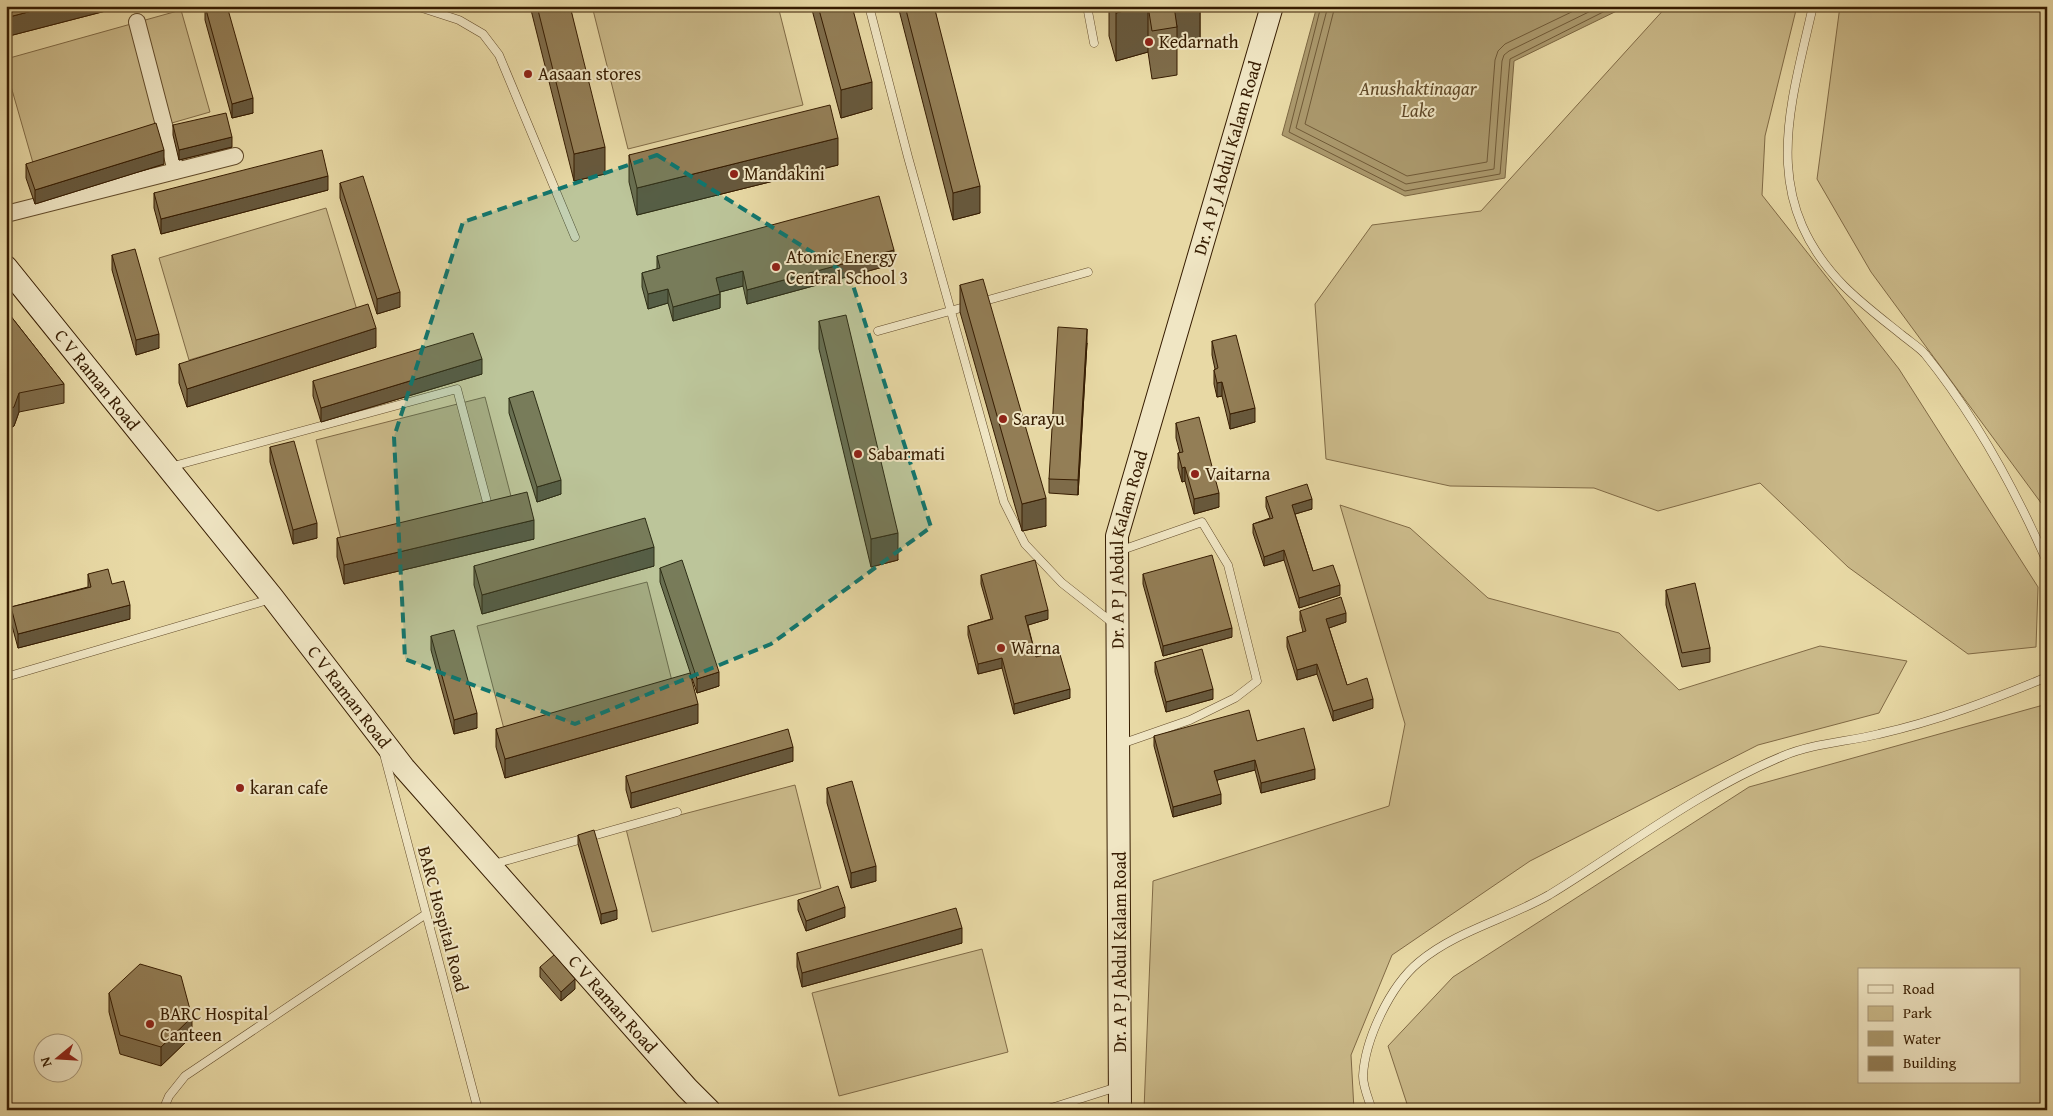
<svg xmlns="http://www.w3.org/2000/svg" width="2053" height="1116" font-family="'Gentium Book Plus',serif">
<rect width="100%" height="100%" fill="#e8d9a5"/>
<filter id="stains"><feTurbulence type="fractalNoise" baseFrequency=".004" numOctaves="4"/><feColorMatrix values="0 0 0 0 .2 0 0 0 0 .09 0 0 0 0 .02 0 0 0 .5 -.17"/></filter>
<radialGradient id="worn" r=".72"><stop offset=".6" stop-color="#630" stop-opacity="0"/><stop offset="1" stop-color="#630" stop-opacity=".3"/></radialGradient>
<!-- green -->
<path fill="#cab989" stroke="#806a45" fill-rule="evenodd" d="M592,6H778L803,105L628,149Z
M1667,6H1797L1765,136L1762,195L1899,369L2038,587L2036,647L1968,654L1848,567L1760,483L1658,511L1594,488L1450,486L1326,459L1315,304L1372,225L1481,211Z
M1840,6H2047V511L1871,272L1817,179Z
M181,10L210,112L33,163L6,69V59Z
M326,208L357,310L189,360L159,258Z
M485,397L512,500L342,543L316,440Z
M1340,505L1410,528L1488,598L1619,633L1679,690L1820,646L1907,661L1879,713L1758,745L1530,861L1392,955L1351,1055L1354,1110H1144L1153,881L1389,806L1405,724Z
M647,582L673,685L504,729L477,626Z
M2047,704V1110H1409L1388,1046L1453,977L1749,787ZM1859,970H2019V1082H1859Z
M795,785L821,888L652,932L626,829Z
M982,949L1008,1052L839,1096L812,993Z"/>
<!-- water -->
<path fill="#ab996d" stroke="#7c6742" d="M1317,6H1627L1514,61L1505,178L1405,196L1282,135Z"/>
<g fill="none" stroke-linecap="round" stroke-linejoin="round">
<!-- shore -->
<path stroke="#705a37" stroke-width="1" d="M1321,6L1289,132L1405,191L1500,174L1510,59L1615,6
M1328,6L1296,128L1406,184L1494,169L1502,61L1504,55L1509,51L1601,6
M1335,6L1305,124L1407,176L1487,162L1495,60L1498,51L1505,44L1584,6"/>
<defs>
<path id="lane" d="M416,6L459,20L483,34L499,55L575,237
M869,6L908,157L1004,502L1025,544L1062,583L1114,624
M1087,6L1094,43
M1813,6C1789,111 1759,199 1844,286C1862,304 1882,319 1902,335C1909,341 1919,347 1925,354C1975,416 2015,489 2047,562
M981,302L1088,272
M878,331L968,306
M170,467L457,389L487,502
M1119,551L1202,522L1228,565L1257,681L1235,698L1190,720L1121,744
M6,677L271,599
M384,754L478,1110
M494,864L677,812
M163,1110L169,1096L185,1076L426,914
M1045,1110L1117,1087
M1372,1110C1369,1100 1363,1087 1363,1076C1365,1039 1390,986 1419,962C1456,931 1507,919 1549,895C1626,848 1698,791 1783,756C1814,743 1847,742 1879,734C1937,721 1992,700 2047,677"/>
<path id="street" d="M137,22L176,171
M6,214L235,156"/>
<g id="secondary">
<path id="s1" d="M6,267L273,598L404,768L687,1088L709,1110"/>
<path id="s2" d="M1120,1110L1117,536L1272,6"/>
</g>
</defs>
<!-- lane casing -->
<use href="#lane" stroke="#624b2a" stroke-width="9"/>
<!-- street casing -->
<use href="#street" stroke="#624b2a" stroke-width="18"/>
<!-- secondary casing -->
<use href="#secondary" stroke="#361c01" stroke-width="24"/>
<!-- lane -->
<use href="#lane" stroke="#f0e6c4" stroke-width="8"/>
<!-- street -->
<use href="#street" stroke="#f0e6c4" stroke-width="16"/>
<!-- secondary -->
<use href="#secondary" stroke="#f0e6c4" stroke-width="22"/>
</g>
<!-- wall -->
<path fill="#7e6c4a" stroke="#361c01" d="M6,6H125L9,36L6,25Z
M205,6L253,113L232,118L205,20Z
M530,6H570L605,174L574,181Z
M811,6H852L872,109L841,118Z
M898,6H934L980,213L953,220Z
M1109,6H1200V39L1177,45V75L1152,79L1148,52L1116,61L1109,36Z
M173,125L232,147L179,160L173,135Z
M629,155L838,165L637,215L629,182Z
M26,164H164L35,204L26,178Z
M340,183L400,307L377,314L340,198Z
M328,190L161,234L154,208V193Z
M112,255L159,348L136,355L112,270Z
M657,256L894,264L747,304L743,286L720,292V308L673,321L668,303L648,309L642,287V273L657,269Z
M960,285L1046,526L1022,531L960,312Z
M6,310L64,384V403L19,412L14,426L6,430Z
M819,321L898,560L871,567L819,349Z
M1212,341L1255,422L1230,429L1222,396L1217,397L1214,384V370L1215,369L1212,355Z
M1087,343L1078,495L1049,493V479Z
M376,347L187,407L179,383V364Z
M482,374L321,422L313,396V381Z
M509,398L561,494L537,502L509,413Z
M1176,423L1219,507L1194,514L1185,481L1182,482L1178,468V453H1180L1176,438Z
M270,447L317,538L293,544L270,462Z
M1266,497L1312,509L1295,514L1313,571L1340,595L1299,608L1284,560L1264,566L1253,533V524L1270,518L1266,507Z
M337,538L534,539L344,584L337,557Z
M474,566H654L482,614L474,585Z
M660,568L719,686L697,693L660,582Z
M88,574L130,619L18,648L11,622V607L88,587Z
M1143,574L1232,637L1163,656L1143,584Z
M981,575L1048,619L1028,625L1036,657L1070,698L1014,714L1002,668L978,674L968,635V626L991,619L981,584Z
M1666,590L1710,648V662L1682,667L1666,605Z
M1300,611L1346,622L1329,628L1347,685L1373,708L1333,721L1317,674L1297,680L1287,647V637L1303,632L1300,620Z
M431,636L477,728L454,734L431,650Z
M1155,662L1213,699L1166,712L1155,672Z
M698,723L505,778L496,747V729Z
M1154,736L1257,741L1315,779L1261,793L1255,770L1217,780L1221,804L1173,817L1154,746Z
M793,761L631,808L626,790V776Z
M827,788L876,881L851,888L827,803Z
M578,835L617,919L601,924L578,844Z
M798,900L845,917L806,931L798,910Z
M962,943L802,987L797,967V953Z
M540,967L575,989L561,1001L540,977Z
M109,993L192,1036L161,1066L120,1054L109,1012Z"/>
<!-- shaded-wall -->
<path fill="#67583c" stroke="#361c01" d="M51,6H125L9,36V17Z
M1143,6H1148V52L1116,61V13Z
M1173,6H1200V39L1177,45V27Z
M872,82V109L841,118V90Z
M253,98V113L232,118V104Z
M232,137V147L179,160V150Z
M838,138V165L637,215V188Z
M8,139V153L6,154V140Z
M605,147V174L574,181V154Z
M164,150V164L35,204V190Z
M328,176V190L161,234V219Z
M980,186V213L953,220V193Z
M894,250V264L747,304V290Z
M743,271V286L716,293V278Z
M668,289V303L648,309V294Z
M400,292V307L377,314V299Z
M720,294V308L673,321V307Z
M376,328V347L187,407V389Z
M1087,329V343L1078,495V480Z
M159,334V348L136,355V340Z
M482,359V374L321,422V408Z
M1222,382V396L1217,397V383Z
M19,393V412L14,426L6,430V411Z
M1255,408V422L1230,429V414Z
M1185,467V481L1182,482V468Z
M561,480V494L537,502V487Z
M1219,493V507L1194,514V499Z
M1046,498V526L1022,531V504Z
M1312,499V509L1292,515V505Z
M534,520V539L344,584V565Z
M317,523V538L293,544V530Z
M898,533V560L871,567V539Z
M654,547V566L482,614V595Z
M1284,550V560L1264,566V557Z
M1340,585V595L1299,608V598Z
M130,605V619L18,648V634Z
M1048,610V619L1025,626V616Z
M1346,613V622L1326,629V619Z
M1232,628V637L1163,656V646Z
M1002,658V668L978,674V664Z
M1317,664V674L1297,680V670Z
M719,672V686L697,693V679Z
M1070,689V698L1014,714V704Z
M1213,689V699L1166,712V702Z
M1373,699V708L1333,721V711Z
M698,704V723L505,778V759Z
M477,713V728L454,734V720Z
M793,747V761L631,808V793Z
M1255,760V770L1214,781V771Z
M1315,769V779L1261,793V783Z
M1221,794V804L1173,817V807Z
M876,866V881L851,888V873Z
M845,907V917L806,931V921Z
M617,910V919L601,924V914Z
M962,928V943L802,987V973Z
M575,979V989L561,1001V992Z
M192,1017V1036L161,1066V1047Z"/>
<!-- building -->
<path fill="#937e56" stroke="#361c01" d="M6,6H51L9,17Z
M205,6H227L253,98L232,104Z
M537,6H570L605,147L574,154Z
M818,6H852L872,82L841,90Z
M905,6H934L980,186L953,193Z
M1114,6H1143L1116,13Z
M1148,6H1174L1177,27L1152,31Z
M830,105L838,138L637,188L629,155Z
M226,113L232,137L179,150L173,125Z
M156,123L164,150L35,190L26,164Z
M322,150L328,176L161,219L154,193Z
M363,176L400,292L377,299L340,183Z
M879,196L894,250L747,290L743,271L716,278L720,294L673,307L668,289L648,294L642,273L660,268L657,256Z
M135,249L159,334L136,340L112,255Z
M983,279L1046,498L1022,504L960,285Z
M368,304L376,328L187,389L179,364Z
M6,310L64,384L19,393L14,407L6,411Z
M846,315L898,533L871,539L819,321Z
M1058,327L1087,329L1078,480L1049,479Z
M473,333L482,359L321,408L313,381Z
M1236,335L1255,408L1230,414L1222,382L1217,383L1214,370L1218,368L1212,341Z
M533,391L561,480L537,487L509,398Z
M1199,417L1219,493L1194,499L1185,467L1182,468L1178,453L1183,452L1176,423Z
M294,441L317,523L293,530L270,447Z
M1307,484L1312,499L1292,505L1313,571L1333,565L1340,585L1299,598L1284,550L1264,557L1253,524L1273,518L1266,497Z
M527,492L534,520L344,565L337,538Z
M645,518L654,547L482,595L474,566Z
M1212,555L1232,628L1163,646L1143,574Z
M682,560L719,672L697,679L660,568Z
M1035,560L1048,610L1025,616L1036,657L1059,651L1070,689L1014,704L1002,658L978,664L968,626L993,619L981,575Z
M108,569L112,584L124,581L130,605L18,634L11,607L91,587L88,574Z
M1695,583L1710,648L1682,653L1666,590Z
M1341,597L1346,613L1326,619L1347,685L1367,678L1373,699L1333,711L1317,664L1297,670L1287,637L1306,631L1300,611Z
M454,630L477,713L454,720L431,636Z
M1202,649L1213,689L1166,702L1155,662Z
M690,673L698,704L505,759L496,729Z
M1249,710L1257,741L1304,728L1315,769L1261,783L1255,760L1214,771L1221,794L1173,807L1154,736Z
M788,729L793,747L631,793L626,776Z
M852,781L876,866L851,873L827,788Z
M594,830L617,910L601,914L578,835Z
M838,886L845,907L806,921L798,900Z
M956,908L962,928L802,973L797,953Z
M554,955L575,979L561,992L540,967Z
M140,964L181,976L192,1017L161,1047L120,1035L109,993Z"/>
<!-- marked area -->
<path fill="#0f766e" fill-opacity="0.2" stroke="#0f766e" stroke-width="4" stroke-dasharray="10 6" stroke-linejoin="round" d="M657,155L850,276L931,527L771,644L575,724L405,659L394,437L463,222Z"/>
<!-- markers -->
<g fill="#8f2418" stroke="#f0e6c4" stroke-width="2">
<circle cx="1149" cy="42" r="5"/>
<circle cx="528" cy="74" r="5"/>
<circle cx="734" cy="174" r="5"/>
<circle cx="776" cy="267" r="5"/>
<circle cx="1003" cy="419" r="5"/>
<circle cx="858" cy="454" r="5"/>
<circle cx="1195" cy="474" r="5"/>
<circle cx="1001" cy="648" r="5"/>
<circle cx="240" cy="788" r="5"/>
<circle cx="150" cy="1024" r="5"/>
</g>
<g text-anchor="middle" stroke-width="4" stroke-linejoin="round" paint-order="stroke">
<!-- poi labels -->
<g font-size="18" fill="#361c01" stroke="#f0e6c4" text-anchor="start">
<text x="1159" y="48">Kedarnath</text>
<text x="538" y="80">Aasaan stores</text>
<text x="744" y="180">Mandakini</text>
<text x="786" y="263">Atomic Energy<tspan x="786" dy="21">Central School 3</tspan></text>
<text x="1013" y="425">Sarayu</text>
<text x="868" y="460">Sabarmati</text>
<text x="1205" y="480">Vaitarna</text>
<text x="1011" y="654">Warna</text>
<text x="250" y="794">karan cafe</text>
<text x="160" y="1020">BARC Hospital<tspan x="160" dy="21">Canteen</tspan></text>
</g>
<!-- street labels -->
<g font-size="18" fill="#361c01" stroke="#f0e6c4">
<text dy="6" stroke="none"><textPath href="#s2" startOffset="968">Dr. A P J Abdul Kalam Road</textPath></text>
<text dy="6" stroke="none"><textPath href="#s1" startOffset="145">C V Raman Road</textPath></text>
<text dy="6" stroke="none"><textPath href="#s2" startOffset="562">Dr. A P J Abdul Kalam Road</textPath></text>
<text dy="6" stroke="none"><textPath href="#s1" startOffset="550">C V Raman Road</textPath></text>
<text transform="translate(443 919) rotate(75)" y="6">BARC Hospital Road</text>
<text transform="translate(1120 952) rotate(-90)" y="6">Dr. A P J Abdul Kalam Road</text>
<text dy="6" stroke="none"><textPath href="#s1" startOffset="955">C V Raman Road</textPath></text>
</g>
<!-- water labels -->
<g font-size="19" font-style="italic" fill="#5f4827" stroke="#f0e6c4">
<text x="1418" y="95">Anushaktinagar<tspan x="1418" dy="22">Lake</tspan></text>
</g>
</g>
<!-- margin -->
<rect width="2053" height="1116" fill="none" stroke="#e8d9a5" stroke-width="25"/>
<rect x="8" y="8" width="2038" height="1101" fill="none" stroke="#361c01" stroke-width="2.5"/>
<rect x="12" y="12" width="2028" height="1091" fill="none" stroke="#361c01"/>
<!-- legend -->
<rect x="1858" y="968" width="162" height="115" fill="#f0e6c4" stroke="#a69576"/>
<rect x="1868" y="985" width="25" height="8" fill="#f0e6c4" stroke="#a69576"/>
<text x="1903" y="994" font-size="15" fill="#361c01">Road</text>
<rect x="1868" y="1006" width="25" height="15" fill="#cab989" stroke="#a69576"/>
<text x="1903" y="1018" font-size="15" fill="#361c01">Park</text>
<rect x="1868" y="1031" width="25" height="15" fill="#ab996d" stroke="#a69576"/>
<text x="1903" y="1044" font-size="15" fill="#361c01">Water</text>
<rect x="1868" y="1056" width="25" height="15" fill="#937e56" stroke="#a69576"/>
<text x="1903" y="1068" font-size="15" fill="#361c01">Building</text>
<!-- north arrow -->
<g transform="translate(58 1058) rotate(252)"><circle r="24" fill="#f0e6c4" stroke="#a69576"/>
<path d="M0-4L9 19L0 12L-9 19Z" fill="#8f2418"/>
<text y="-8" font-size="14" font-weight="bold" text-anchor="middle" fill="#361c01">N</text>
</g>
<rect width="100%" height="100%" filter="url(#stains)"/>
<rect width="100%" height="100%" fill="url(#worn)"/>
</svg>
